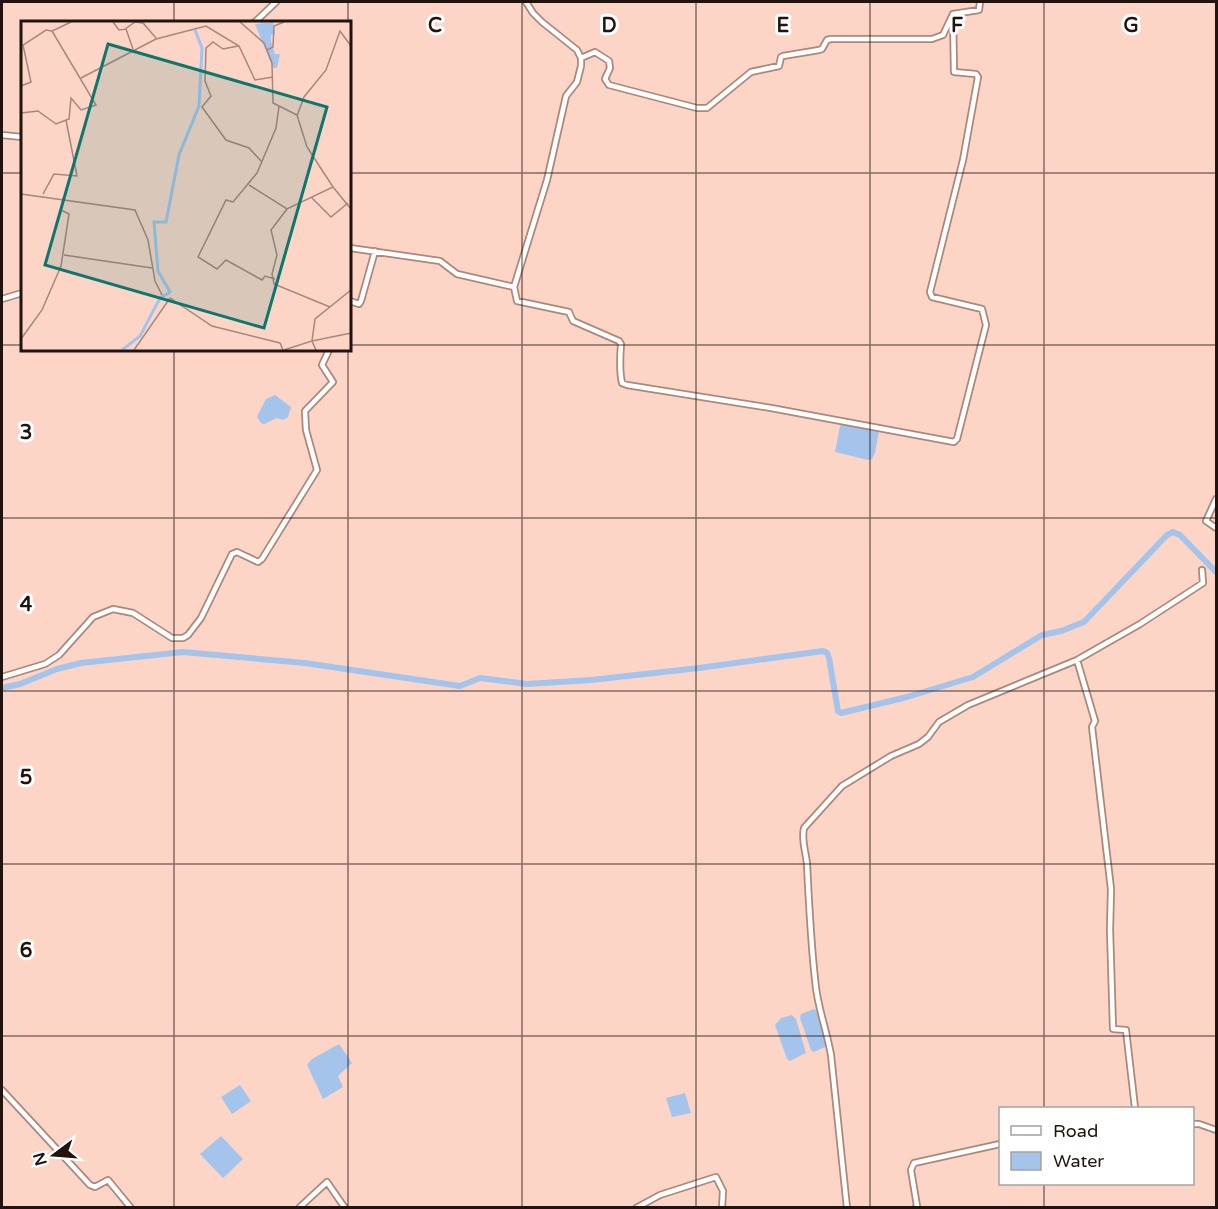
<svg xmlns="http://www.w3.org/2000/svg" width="1218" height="1209" font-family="'Varela Round',sans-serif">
<rect width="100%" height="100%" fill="#fdd5c7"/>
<!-- water -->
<path fill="#a4c4ec" d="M275,395L291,407L288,417L283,420L277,418L264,424L261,423L257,417C258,414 264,403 266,399Z
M842,424L879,431L875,453L872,459L868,460L835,452L840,426Z
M814,1009L817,1011L827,1043L825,1047L814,1052L811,1050L800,1018L801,1014Z
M792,1015L796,1019L806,1053L790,1061L787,1059L775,1025L781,1018Z
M339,1044L352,1063L338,1076L343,1087L323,1099L307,1065L312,1059Z
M240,1085L251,1101L232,1114L221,1097Z
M685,1093L691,1113L672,1117L666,1098Z
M221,1136L243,1159L223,1178L200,1154Z"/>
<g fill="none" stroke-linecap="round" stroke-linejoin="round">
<!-- canal -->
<path stroke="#a4c4ec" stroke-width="6" d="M2,688L20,684L57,669L81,663L183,652L305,663L460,686L480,678L527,684L591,680L699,668L823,651L827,653L829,658L838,711L841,713L907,697L973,677L1042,635L1061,631L1084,622L1167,535L1173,532L1180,535L1216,572"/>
<defs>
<path id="street" d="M526,2L533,13L542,22L577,50L581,58V66L577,82L566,96L547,180L514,287L517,301L569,312L573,321L619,341L621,344C620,357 619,370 622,383L627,385L771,408L954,442L957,439L986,325L982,309L932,297L930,292L963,160L978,77L976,74L954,72L953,14
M255,22L276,2
M581,58L595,52L609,61L610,68L605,79L609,85L697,108H707L751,72L779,66L781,57L783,56L819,50L822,49L827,40L831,39H932L943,35L953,14L979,10L980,2
M2,135L22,137
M350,248L440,261L457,274L514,287
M2,299L22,293
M350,301L359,304L361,301L375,251
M1216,499L1206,521L1216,528
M1077,660L1095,721L1092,727L1111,889L1110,930L1113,1029L1126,1030L1135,1108
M2,677L45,664L59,655L93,617L113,609L133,613L172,638H183L188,635L201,618L232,554L237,552L258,562L262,559L317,470L306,430L305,411L333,382L322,365L329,350
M2,1090L90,1185L95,1187L108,1180L131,1208
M1192,1124H1199L1216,1130
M299,1208L327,1182L345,1208
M636,1208L660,1195L716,1177L723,1191L722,1208
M847,1208L831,1055C827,1032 819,1011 816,988C811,947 809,906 807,864C806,853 801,839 804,828L842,786L891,756L919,744L928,737L939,722L968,705L1077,660L1140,624L1203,583L1202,570
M915,1208L917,1206L911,1170L914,1163L1000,1144"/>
</defs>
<!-- street casing -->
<use href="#street" stroke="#ac877a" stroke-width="8"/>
<!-- street -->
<use href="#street" stroke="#fff" stroke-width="4.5"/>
</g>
<!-- grid -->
<path fill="none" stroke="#21130e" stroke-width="1.5" stroke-opacity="0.55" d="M174,2V22M348,2V22M522,2V1208M696,2V1208M870,2V1208M1044,2V1108M2,173H22M350,173H1216M2,345H22M350,345H1216M174,350V1208M348,350V1208M2,518H1216M2,691H1216M2,864H1216M2,1036H1216M1044,1184V1208"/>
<!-- overview -->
<g transform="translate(21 21)">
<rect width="330" height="330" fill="#fdd5c7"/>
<path d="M252,1L254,13L250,14V20L254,33H259L256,47H252L234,3Z" fill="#a4c4ec"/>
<path fill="none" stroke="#a4c4ec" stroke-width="3" d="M101,329L119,315L139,277L149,271L137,250L133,201H145L158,134L178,85L181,27L174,9"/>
<path fill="none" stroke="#a5877d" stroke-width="1.5" d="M92,1L98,9L105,8L112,28M219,1L243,22L251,42L252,82L258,85L255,107L236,152L212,181L205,179L177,236L196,248L205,239L241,259L244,255L254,258M104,8L114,1L122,2L135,17M217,25L202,28L192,21L185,27L184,60L190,75L181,86L205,119L228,127L241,141M246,29L252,26L253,5L263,1M60,57L135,18L185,5L218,25L234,59L252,56M0,65L10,61L2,24L25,9L31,10M0,92L17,90L35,103L48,98L50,77L60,89L75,84L31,10L50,1M276,95L283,76L305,49L319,10L330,25M228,164L266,188L312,166L286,126L276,94L258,85M312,166L330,188M0,173L114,189L127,219L134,260L141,274M22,173L33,153L56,155L45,99M291,177L310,196L327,182M266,188L250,209L256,234L251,253L253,263L309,286M43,234L131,247M0,318L21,289L40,245L48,193L40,189L42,177M113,329L149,277L191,305L259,322L262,329M263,329L291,320L294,298L330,269M295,329L291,320L330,312"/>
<path fill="#0f766e" fill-opacity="0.15" stroke="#0f766e" stroke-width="3" d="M87,23L306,86L243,307L24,244Z"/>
<rect width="330" height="330" fill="none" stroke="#21130e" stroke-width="3"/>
</g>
<g font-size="20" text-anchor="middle" font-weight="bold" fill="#21130e" stroke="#fff" stroke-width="6" stroke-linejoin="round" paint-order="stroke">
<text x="435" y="32">C</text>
<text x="609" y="32">D</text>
<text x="783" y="32">E</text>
<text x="957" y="32">F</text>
<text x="1131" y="32">G</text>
<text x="26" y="439">3</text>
<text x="26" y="611">4</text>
<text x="26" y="784">5</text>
<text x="26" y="957">6</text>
</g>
<!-- border -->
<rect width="1218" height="1209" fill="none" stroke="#21130e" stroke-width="6"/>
<!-- legend -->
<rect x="999" y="1107" width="195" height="78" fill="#ffffff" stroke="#a6a19f" stroke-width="1.5"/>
<rect x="1011" y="1126" width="30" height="9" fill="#ffffff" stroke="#a6a19f" stroke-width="1.5"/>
<text x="1053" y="1137" font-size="18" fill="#21130e">Road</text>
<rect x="1011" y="1152" width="30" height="18" fill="#a4c4ec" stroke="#a6a19f" stroke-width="1.5"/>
<text x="1053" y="1167" font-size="18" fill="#21130e">Water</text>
<!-- north arrow -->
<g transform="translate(54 1155) rotate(254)" stroke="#ffffff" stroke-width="4.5" paint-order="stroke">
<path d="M0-4.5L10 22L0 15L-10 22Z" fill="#21130e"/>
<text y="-9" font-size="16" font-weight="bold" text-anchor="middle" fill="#21130e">N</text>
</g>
</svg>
